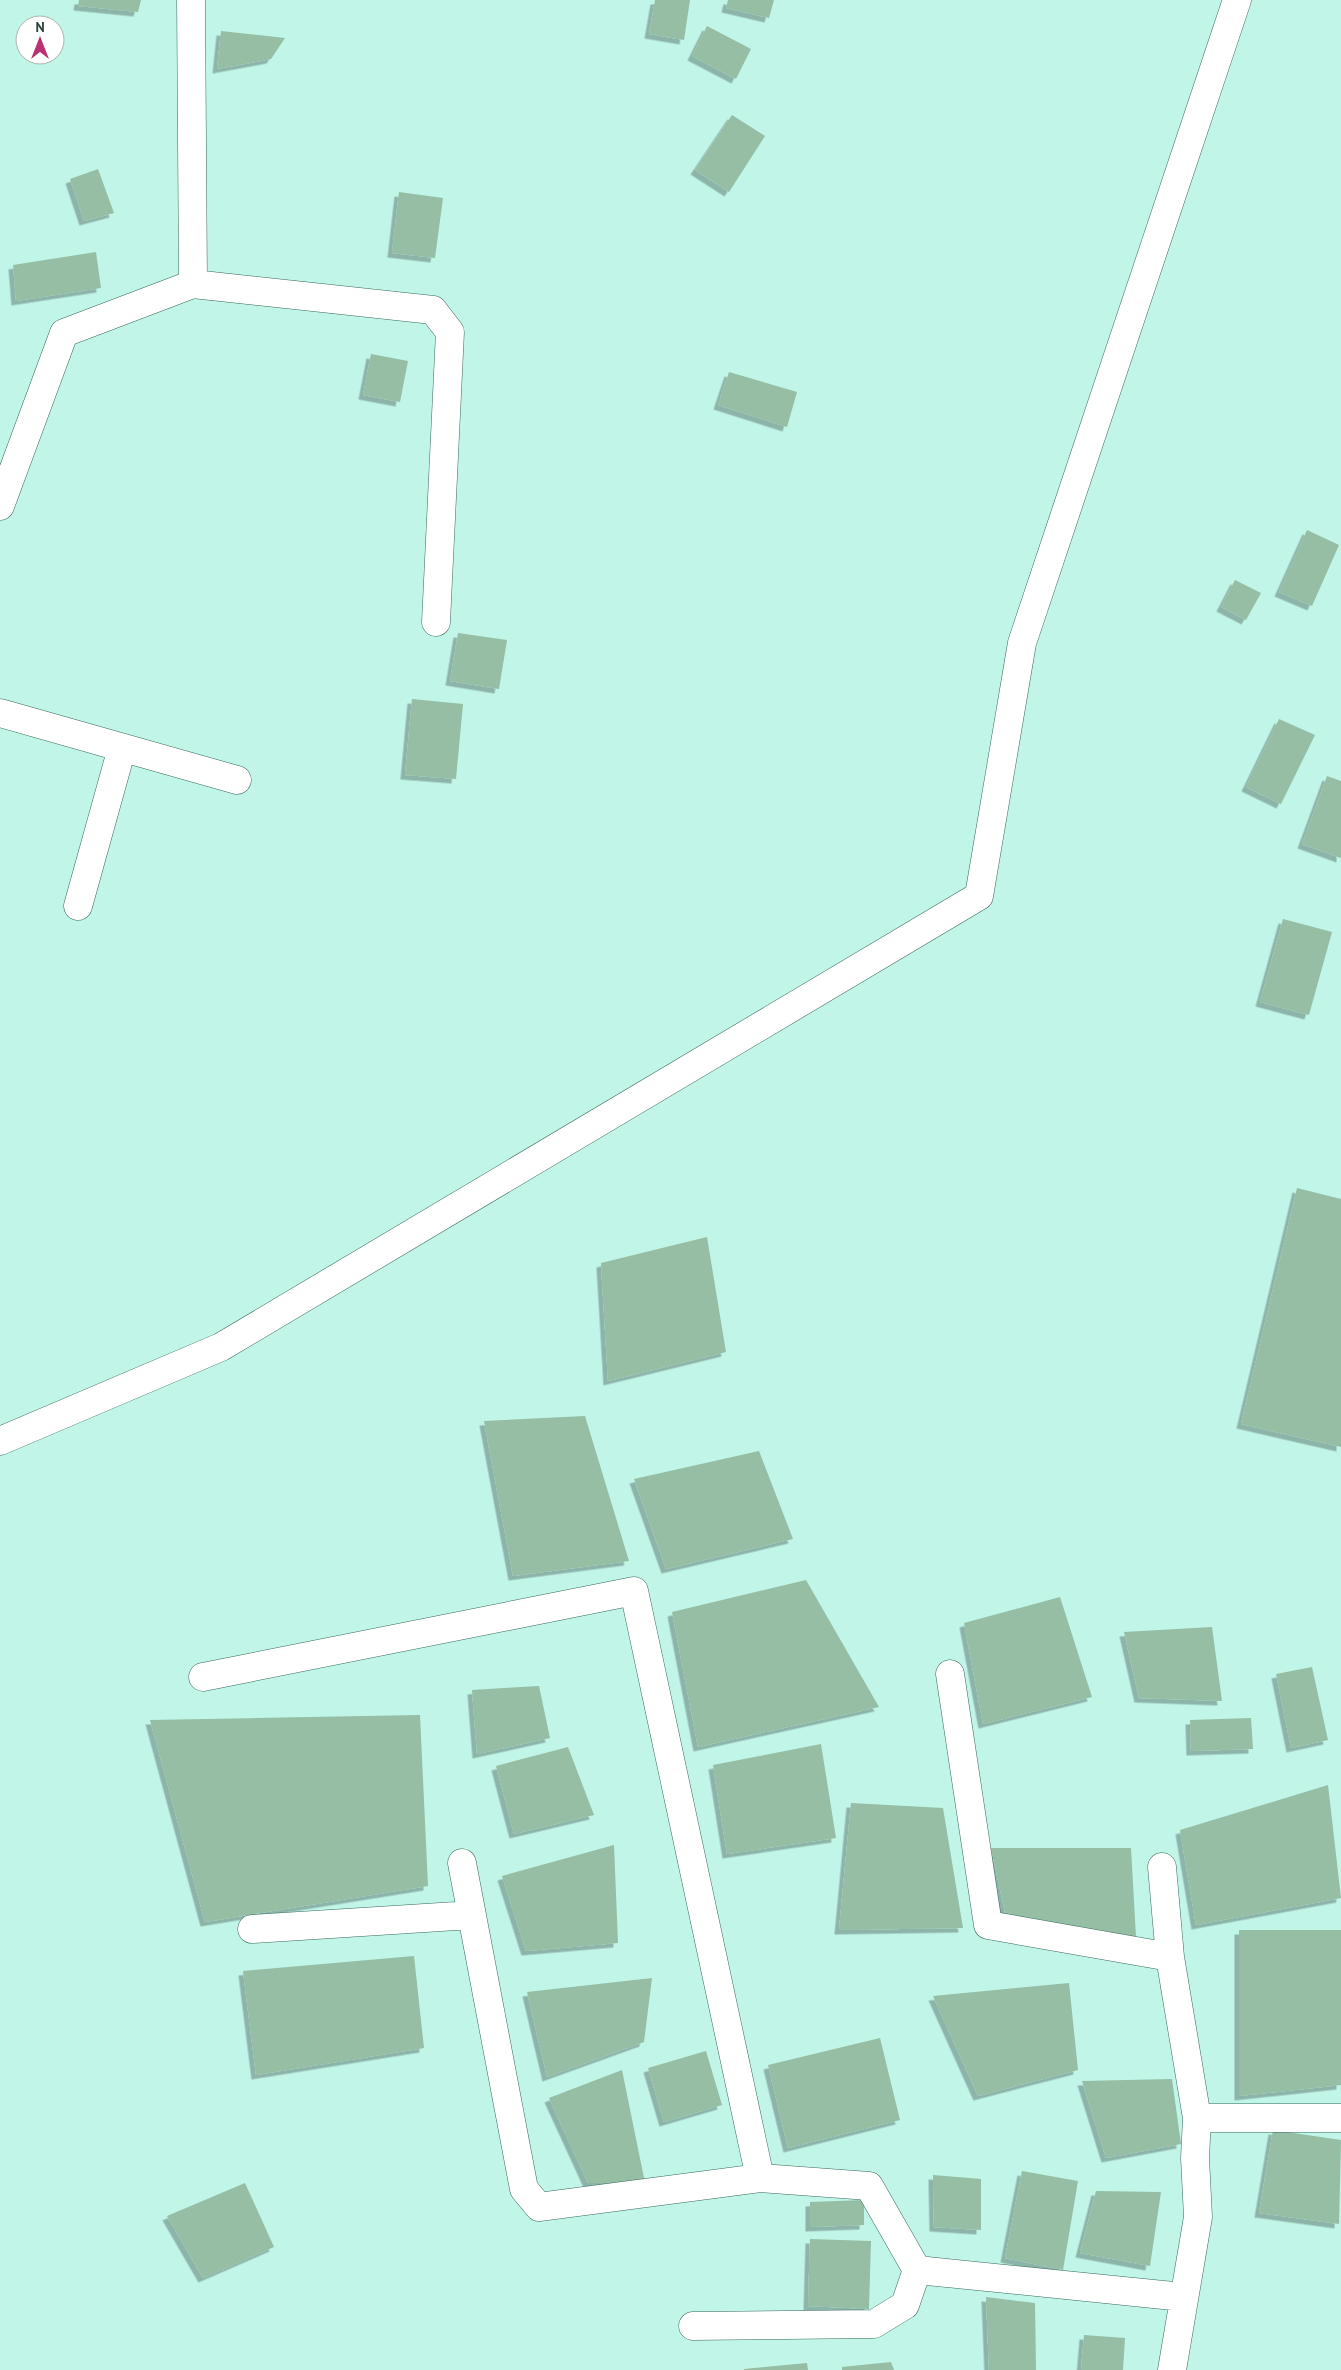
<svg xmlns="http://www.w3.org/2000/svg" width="1341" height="2370" viewBox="0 0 1341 2370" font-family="'PT Sans',sans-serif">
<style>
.building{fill:#95bea4;filter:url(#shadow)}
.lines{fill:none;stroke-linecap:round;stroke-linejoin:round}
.minor-casing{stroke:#38695d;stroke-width:29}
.minor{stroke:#fff;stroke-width:28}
</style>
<defs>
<filter id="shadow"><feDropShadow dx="-4.5" dy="4.5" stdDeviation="0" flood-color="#0004"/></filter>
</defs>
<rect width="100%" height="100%" fill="#c0f5e7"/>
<!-- building -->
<path class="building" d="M 79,0 L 141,0 L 138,12 L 78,6 Z
M 655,0 L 690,0 L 684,40 L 649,34 Z
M 728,0 L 774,0 L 769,18 L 726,8 Z
M 707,26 L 751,49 L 736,79 L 692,56 Z
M 221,31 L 285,38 L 271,59 L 217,69 Z
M 732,115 L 765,136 L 729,192 L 695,170 Z
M 98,169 L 114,213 L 84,221 L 70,179 Z
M 399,192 L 443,198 L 435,258 L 392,253 Z
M 96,252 L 101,288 L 16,301 L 13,265 Z
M 371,354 L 408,361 L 400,402 L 363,395 Z
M 729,372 L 797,392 L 787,427 L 718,405 Z
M 1307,530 L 1339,545 L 1312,606 L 1279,592 Z
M 1235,580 L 1261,593 L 1246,620 L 1221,607 Z
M 458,633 L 507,640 L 499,689 L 450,681 Z
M 412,699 L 463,704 L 456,779 L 405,775 Z
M 1279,719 L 1315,735 L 1281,804 L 1246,787 Z
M 1327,776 L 1341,781 L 1341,858 L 1302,844 Z
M 1283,919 L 1332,932 L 1309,1015 L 1260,1002 Z
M 1297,1188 L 1341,1199 L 1341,1447 L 1241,1424 Z
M 707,1237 L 726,1352 L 608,1381 L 601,1263 Z
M 585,1416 L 629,1561 L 513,1576 L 484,1421 Z
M 759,1451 L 793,1539 L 666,1569 L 634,1479 Z
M 806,1580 L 879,1707 L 698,1747 L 672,1612 Z
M 1060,1597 L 1092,1697 L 983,1724 L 964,1623 Z
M 1212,1627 L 1222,1701 L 1139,1698 L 1124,1632 Z
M 1312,1667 L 1328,1740 L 1291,1748 L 1276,1674 Z
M 539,1686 L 550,1738 L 477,1754 L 472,1690 Z
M 420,1715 L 428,1886 L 205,1922 L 150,1720 Z
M 1251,1718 L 1253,1749 L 1191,1751 L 1190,1720 Z
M 821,1744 L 836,1838 L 727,1854 L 713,1765 Z
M 568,1747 L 594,1815 L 514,1834 L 496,1766 Z
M 1328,1785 L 1341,1898 L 1196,1925 L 1180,1830 Z
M 851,1803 L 943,1808 L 963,1928 L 839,1930 Z
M 614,1845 L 618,1943 L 526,1951 L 502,1876 Z
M 991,1848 L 1131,1848 L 1136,1937 L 1060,1930 L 1005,1912 Z
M 1239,1930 L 1341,1930 L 1341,2085 L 1239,2096 Z
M 414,1956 L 424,2048 L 256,2075 L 243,1971 Z
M 652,1978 L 644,2042 L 547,2077 L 527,1992 Z
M 1069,1983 L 1078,2070 L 978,2096 L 933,1996 Z
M 880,2038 L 900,2120 L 788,2148 L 768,2065 Z
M 706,2051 L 722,2105 L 664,2122 L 648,2068 Z
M 622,2070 L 645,2183 L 588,2183 L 549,2098 Z
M 1172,2079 L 1181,2144 L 1106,2158 L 1082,2081 Z
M 1273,2130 L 1341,2140 L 1339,2224 L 1259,2213 Z
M 1022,2171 L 1078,2181 L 1063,2270 L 1005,2258 Z
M 933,2175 L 981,2179 L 981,2230 L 934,2227 Z
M 245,2183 L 274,2247 L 203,2278 L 167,2216 Z
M 1096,2191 L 1161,2192 L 1150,2266 L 1080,2253 Z
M 864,2200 L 864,2225 L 810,2227 L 810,2202 Z
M 810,2239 L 871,2241 L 869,2309 L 808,2306 Z
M 986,2297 L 1035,2303 L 1036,2370 L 989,2370 Z
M 1084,2335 L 1125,2338 L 1123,2370 L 1081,2370 Z
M 891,2362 L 894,2370 L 842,2370 L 842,2367 Z
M 807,2363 L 808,2370 L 744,2370 L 744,2369 Z"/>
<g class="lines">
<defs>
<path id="minor" d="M 193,284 L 433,310 L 450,332 L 436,622
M 0,506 L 64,333 L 193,284 L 191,0
M 0,713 L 237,780
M 78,906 L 122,748
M 0,1441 L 221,1347 L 979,896 L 1022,643 L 1237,0
M 950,1674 L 988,1925 L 1170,1957
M 203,1677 L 634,1591 L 760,2178
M 462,1863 L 524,2189 L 539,2207 L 760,2178 L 869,2186 L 917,2270 L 905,2305 L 874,2324 L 693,2326
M 1162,1867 L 1170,1957 L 1197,2118 L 1195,2158 L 1198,2217 L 1172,2370
M 252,1929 L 472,1915
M 1197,2118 L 1341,2118
M 917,2270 L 1183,2297"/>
</defs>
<!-- minor casing -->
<use href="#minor" class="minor-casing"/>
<!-- minor -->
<use href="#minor" class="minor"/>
</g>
<!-- north arrow -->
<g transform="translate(40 40)"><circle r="24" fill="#ffffff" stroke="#aab3b1"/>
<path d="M0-4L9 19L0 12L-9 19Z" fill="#b93271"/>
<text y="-8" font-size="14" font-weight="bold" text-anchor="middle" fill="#2b403b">N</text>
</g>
</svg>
